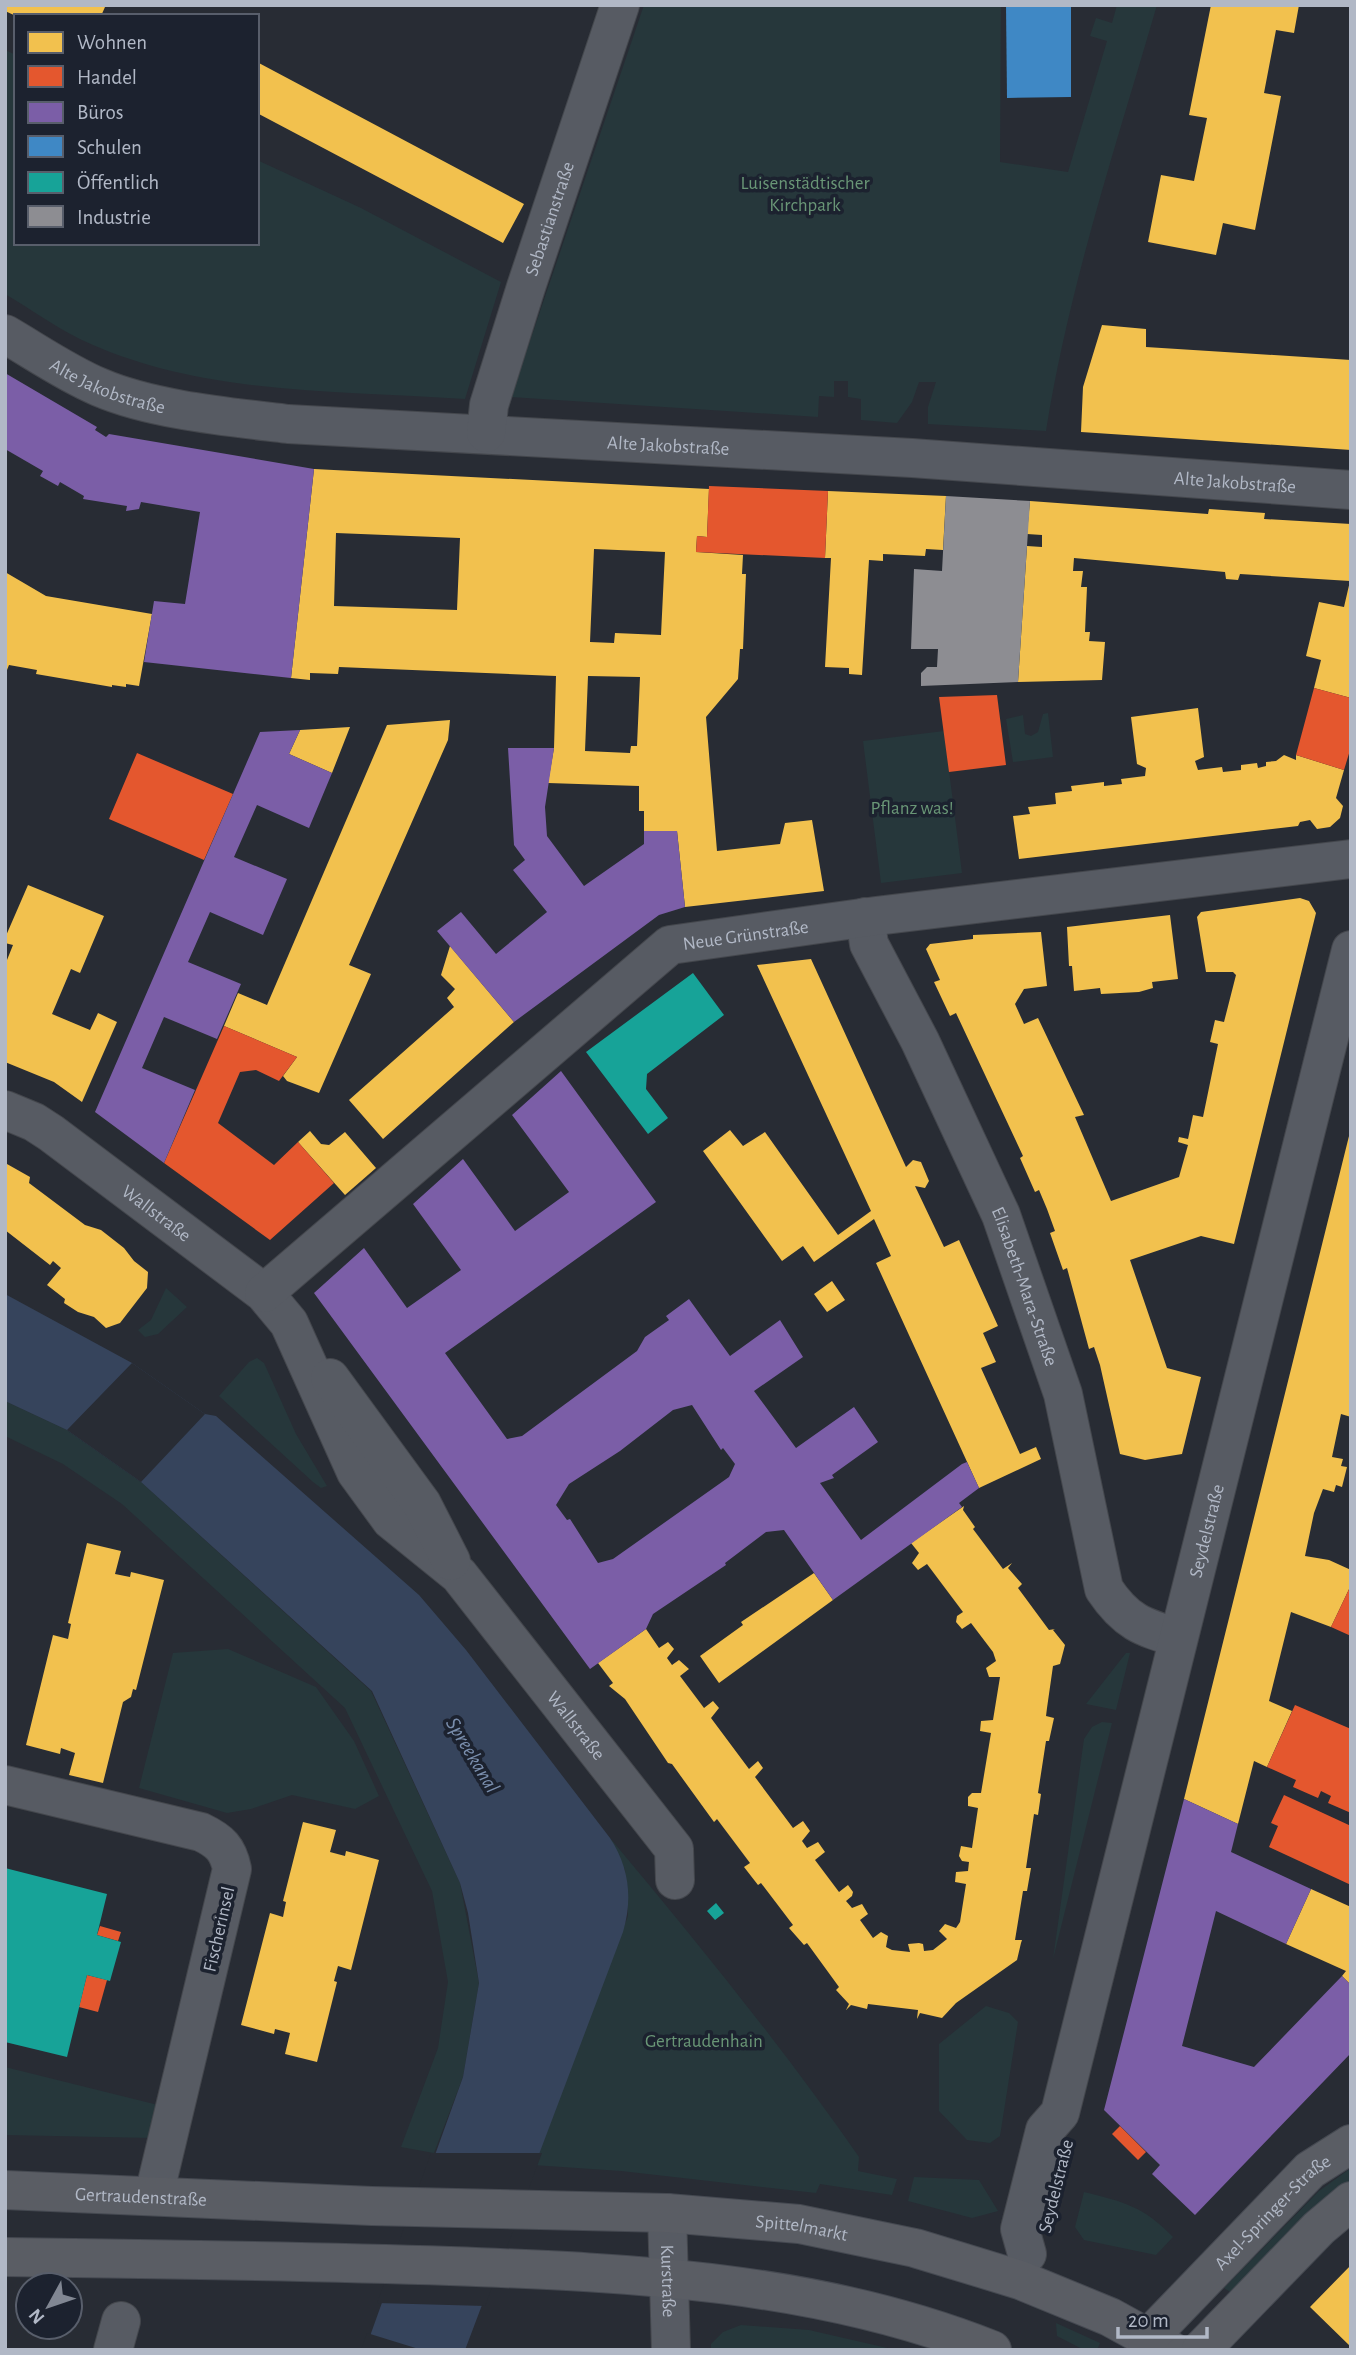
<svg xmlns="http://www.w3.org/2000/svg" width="1356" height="2355" viewBox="0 0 1356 2355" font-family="'Alegreya Sans',sans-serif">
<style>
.green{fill:#26373b}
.water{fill:#36445c}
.pier{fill:#282c34}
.homes{fill:#f2c14e;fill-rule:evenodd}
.shops{fill:#e4572e}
.offices{fill:#7b5ea7;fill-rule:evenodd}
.schools{fill:#3f88c5}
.public{fill:#17a398}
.industry{fill:#8d8d92}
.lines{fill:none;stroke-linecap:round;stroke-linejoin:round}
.minor-casing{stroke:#44474d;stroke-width:40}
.major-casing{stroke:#454951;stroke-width:40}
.minor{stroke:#575b63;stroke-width:38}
.major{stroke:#5a5d64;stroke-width:38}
.labels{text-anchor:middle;stroke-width:7;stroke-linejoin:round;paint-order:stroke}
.park-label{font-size:19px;fill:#699676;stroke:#1c222f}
.street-label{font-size:19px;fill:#b1b8c6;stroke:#1c222f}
.water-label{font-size:21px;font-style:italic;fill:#7a8ead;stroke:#1c222f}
</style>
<rect width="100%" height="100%" fill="#282c34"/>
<!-- green -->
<path class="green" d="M 644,5 L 1001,5 L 1000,162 L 1068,172 L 1107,41 L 1090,36 L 1096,18 L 1112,23 L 1117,5 L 1157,5 C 1116,146 1069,286 1046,431 L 928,424 L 928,407 L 936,382 L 919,382 L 912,402 L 897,423 L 861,420 L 861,399 L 848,397 L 848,381 L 834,381 L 834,397 L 819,396 L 818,417 L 511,397 Z
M 5,50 L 16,55 L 16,243 L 257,243 L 257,160 L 361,208 L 501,282 L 465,399 C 342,391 208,395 93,345 C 62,332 34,311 5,294 Z
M 1048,713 L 1053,757 L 1013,762 L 1006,719 L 1023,715 L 1025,734 L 1031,736 L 1038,732 L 1043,714 Z
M 944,731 L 962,873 L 881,883 L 863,741 Z
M 166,1288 L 187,1307 L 158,1334 L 145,1337 L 138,1330 L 151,1320 Z
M 257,1358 L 264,1363 L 296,1434 L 327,1486 L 321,1488 L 313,1482 L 219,1396 L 249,1362 Z
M 5,1401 L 67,1430 L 141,1482 L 371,1691 L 460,1883 L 479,1983 L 463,2077 L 434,2153 L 401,2147 L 438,2048 L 448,1982 L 432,1891 L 345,1708 L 122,1504 L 63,1464 L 5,1436 Z
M 228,1649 L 316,1687 L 354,1741 L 379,1796 L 355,1809 L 292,1795 L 251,1809 L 227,1813 L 139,1788 L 173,1653 Z
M 1126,1653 L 1130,1653 L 1116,1710 L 1086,1704 Z
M 1102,1722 L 1112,1723 L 1053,1959 L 1084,1739 L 1092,1727 Z
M 610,1838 C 696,1941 782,2046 859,2157 L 858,2171 L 897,2179 L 892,2195 L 820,2184 L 816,2193 L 621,2171 L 533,2165 L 628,1916 L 625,1870 Z
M 986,2006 L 1009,2013 L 1018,2022 L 1000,2136 L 990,2143 L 967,2140 L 939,2111 L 939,2044 Z
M 5,2067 L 162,2106 L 153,2138 L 5,2135 Z
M 1351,2168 L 1351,2182 L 1235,2295 L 1224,2288 L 1319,2191 Z
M 914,2177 L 979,2180 L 998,2211 L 972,2218 L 908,2201 Z
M 1084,2192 C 1124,2202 1143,2206 1173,2237 L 1156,2255 L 1084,2240 L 1075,2227 Z
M 1056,2323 L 1100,2343 L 1097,2350 L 1084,2350 L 1057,2336 Z
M 741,2325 L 809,2330 L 896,2350 L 711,2350 L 711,2344 L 723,2332 Z"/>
<!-- water -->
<path class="water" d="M 5,1294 L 132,1363 L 205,1414 L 216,1416 L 419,1595 L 466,1650 L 610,1838 C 629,1867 633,1898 623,1932 L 465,2350 L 365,2350 L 463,2077 L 479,1983 L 468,1913 L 460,1883 L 372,1691 L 141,1482 L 67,1430 L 5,1401 Z"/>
<!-- pier -->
<path class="pier" d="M 132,1363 L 205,1414 L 141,1482 L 67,1430 Z
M 431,2153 L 542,2153 L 485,2306 L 377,2303 Z
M 367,2333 L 422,2350 L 361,2350 Z"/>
<!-- homes -->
<path class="homes" d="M 5,5 L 102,5 L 105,7 L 101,16 L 16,16 L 5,11 Z
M 1211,5 L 1299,5 L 1294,33 L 1276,30 L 1264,93 L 1281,96 L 1255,230 L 1223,223 L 1216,255 L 1148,242 L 1161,175 L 1194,181 L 1207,118 L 1189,115 Z
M 257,62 L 524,204 L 503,243 L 257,113 Z
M 1102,325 L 1146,329 L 1146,347 L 1351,360 L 1351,450 L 1081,432 L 1083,387 Z
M 314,469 L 709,489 L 707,537 L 697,536 L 696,552 L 743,555 L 742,574 L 746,574 L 743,649 L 740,649 L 738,679 L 706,717 L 717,851 L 780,844 L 785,823 L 812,820 L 824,891 L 685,907 L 677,831 L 644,831 L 644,811 L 639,811 L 639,786 L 548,783 L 554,748 L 556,676 L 339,667 L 338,674 L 310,673 L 310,680 L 291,678 ZM 336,533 L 460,538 L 457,610 L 334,606 ZM 594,549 L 665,552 L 661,635 L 615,633 L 614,643 L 590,642 ZM 588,676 L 640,677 L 637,746 L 631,746 L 630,753 L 585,751 Z
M 828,491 L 946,496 L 943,550 L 926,549 L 925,556 L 883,554 L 883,561 L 869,560 L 862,675 L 849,674 L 849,668 L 825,667 L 831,558 L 825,558 Z
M 1030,501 L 1208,514 L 1209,509 L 1265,513 L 1264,519 L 1351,524 L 1351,698 L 1314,688 L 1321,660 L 1306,656 L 1319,602 L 1344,607 L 1350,581 L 1240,574 L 1238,580 L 1226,579 L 1225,572 L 1074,558 L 1073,571 L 1083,571 L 1081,587 L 1087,587 L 1085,632 L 1090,632 L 1089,641 L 1105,642 L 1102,680 L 1018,682 L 1027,546 L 1042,547 L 1042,535 L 1027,534 Z
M 5,572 L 46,596 L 152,614 L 139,686 L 126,684 L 126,687 L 112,685 L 112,687 L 36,674 L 37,670 L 9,665 L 5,675 Z
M 1198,708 L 1204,757 L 1195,761 L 1198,770 L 1222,767 L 1223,772 L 1241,770 L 1241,765 L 1257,763 L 1258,768 L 1266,766 L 1266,762 L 1276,761 L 1284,755 L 1296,760 L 1296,755 L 1344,770 L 1336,798 L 1343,806 L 1340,818 L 1330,827 L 1317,829 L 1310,820 L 1300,822 L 1298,826 L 1019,859 L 1013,816 L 1030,814 L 1028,807 L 1056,804 L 1055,793 L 1072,791 L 1071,786 L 1104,782 L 1104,786 L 1122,784 L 1121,779 L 1145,776 L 1146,768 L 1137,764 L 1131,717 Z
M 450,720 L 448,740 L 349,965 L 371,974 L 319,1093 L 287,1081 L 283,1076 L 297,1057 L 224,1026 L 238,993 L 267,1005 L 387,725 Z
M 350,727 L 332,773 L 289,754 L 300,730 Z
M 28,885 L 104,916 L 80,973 L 71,969 L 52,1014 L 90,1030 L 98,1013 L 117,1022 L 82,1102 L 54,1082 L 5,1062 L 5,965 L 13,945 L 5,943 L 5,938 Z
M 1300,898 L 1309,901 L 1316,913 L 1234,1244 L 1201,1236 L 1130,1260 L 1167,1368 L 1201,1377 L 1182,1454 L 1145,1460 L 1120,1454 L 1100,1365 L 1094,1347 L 1089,1349 L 1067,1268 L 1063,1270 L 1050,1233 L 1055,1231 L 1047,1209 L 1039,1190 L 1035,1192 L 1020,1158 L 1023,1156 L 956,1013 L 950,1016 L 934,982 L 940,980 L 926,949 L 930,944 L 973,939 L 973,935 L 1041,932 L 1047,986 L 1024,989 L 1015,1004 L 1024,1024 L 1038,1018 L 1084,1115 L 1075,1117 L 1111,1201 L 1179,1177 L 1188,1145 L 1178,1142 L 1179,1137 L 1188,1139 L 1193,1115 L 1203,1117 L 1218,1044 L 1210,1042 L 1215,1020 L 1224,1022 L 1236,975 L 1233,972 L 1206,972 L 1197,917 L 1201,912 Z
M 1170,915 L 1178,979 L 1152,982 L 1153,988 L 1139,992 L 1101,994 L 1100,988 L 1074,991 L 1072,966 L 1069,966 L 1067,927 Z
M 450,946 L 514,1022 L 383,1139 L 349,1100 L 454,1007 L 447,998 L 455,989 L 441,975 Z
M 811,959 L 906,1167 L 913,1160 L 921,1162 L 929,1181 L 925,1188 L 915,1186 L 944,1247 L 959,1240 L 998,1326 L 983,1333 L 996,1362 L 981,1368 L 1020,1454 L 1036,1447 L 1041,1459 L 979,1488 L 876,1263 L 891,1256 L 874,1219 L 814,1262 L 803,1246 L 782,1261 L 703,1151 L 730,1130 L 743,1146 L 765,1132 L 838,1235 L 871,1211 L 757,965 Z
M 1351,1128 L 1351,1417 L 1341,1414 L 1332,1457 L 1343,1459 L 1341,1466 L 1347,1467 L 1342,1487 L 1336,1485 L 1334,1492 L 1323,1489 L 1314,1513 L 1305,1556 L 1329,1560 L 1351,1570 L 1351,1585 L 1331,1627 L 1291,1612 L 1269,1701 L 1292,1711 L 1267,1767 L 1254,1761 L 1238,1824 L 1184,1799 Z
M 310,1131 L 321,1144 L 329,1145 L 345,1132 L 376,1168 L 345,1195 L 298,1142 Z
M 7,1164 L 30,1177 L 29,1183 L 85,1225 L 101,1230 L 124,1248 L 134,1261 L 148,1272 L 147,1288 L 120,1323 L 106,1328 L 94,1317 L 78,1312 L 64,1303 L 65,1299 L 47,1285 L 61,1268 L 53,1261 L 50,1265 L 5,1230 Z
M 832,1281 L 845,1300 L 827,1312 L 814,1294 Z
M 964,1506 L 963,1510 L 975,1527 L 973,1529 L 1003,1569 L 1012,1563 L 1008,1568 L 1022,1584 L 1018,1588 L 1049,1630 L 1055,1629 L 1053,1630 L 1065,1645 L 1060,1664 L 1053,1666 L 1047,1708 L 1046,1716 L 1054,1718 L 1049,1741 L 1046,1741 L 1038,1793 L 1041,1794 L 1038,1815 L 1034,1814 L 1026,1868 L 1031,1868 L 1027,1891 L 1023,1891 L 1015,1940 L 1022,1940 L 1021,1943 L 1017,1960 L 956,2003 L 942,2018 L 920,2013 L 917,2019 L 918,2010 L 868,2004 L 867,2009 L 851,2005 L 846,2010 L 849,2004 L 836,1990 L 839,1987 L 807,1943 L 804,1945 L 789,1928 L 793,1925 L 761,1883 L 758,1885 L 744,1867 L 750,1863 L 717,1819 L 714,1822 L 672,1764 L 668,1763 L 625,1699 L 609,1686 L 613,1683 L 598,1663 L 646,1629 L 659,1648 L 668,1642 L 674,1649 L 667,1658 L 672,1665 L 679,1660 L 689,1669 L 680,1676 L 704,1708 L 713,1701 L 719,1708 L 711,1718 L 749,1769 L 758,1761 L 763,1768 L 755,1777 L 793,1828 L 803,1821 L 810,1831 L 802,1841 L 807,1848 L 818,1842 L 825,1852 L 815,1860 L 839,1892 L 848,1885 L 853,1892 L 852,1896 L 846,1901 L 852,1908 L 862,1904 L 868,1914 L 860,1920 L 873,1938 L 881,1932 L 888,1936 L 886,1947 L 892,1950 L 910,1952 L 908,1944 L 919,1943 L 923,1944 L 924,1951 L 933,1950 L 947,1939 L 939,1931 L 945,1924 L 956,1928 L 960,1922 L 966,1884 L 955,1882 L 956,1872 L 968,1871 L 969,1862 L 962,1861 L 959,1856 L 961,1846 L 972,1848 L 978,1808 L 968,1806 L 968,1797 L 972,1793 L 981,1793 L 991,1733 L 980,1731 L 981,1721 L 993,1720 L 1000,1677 L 989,1677 L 986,1668 L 996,1661 L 993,1652 L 971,1623 L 962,1629 L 956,1622 L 957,1616 L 963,1612 L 927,1564 L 918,1570 L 912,1563 L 919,1553 L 911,1543 Z
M 87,1543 L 121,1551 L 115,1574 L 130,1577 L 131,1572 L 164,1580 L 136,1690 L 133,1689 L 131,1697 L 123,1702 L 103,1783 L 69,1775 L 75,1753 L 61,1748 L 60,1754 L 26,1745 L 53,1635 L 68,1639 L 71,1624 L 68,1623 Z
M 814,1573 L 833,1600 L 719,1683 L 700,1656 L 743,1625 L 741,1622 Z
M 303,1822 L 336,1830 L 330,1852 L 345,1856 L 346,1851 L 379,1860 L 351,1970 L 338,1966 L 334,1981 L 337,1982 L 317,2062 L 285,2054 L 290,2033 L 275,2029 L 274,2034 L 241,2025 L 270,1913 L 283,1917 L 286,1902 L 283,1901 Z
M 1311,1889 L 1351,1907 L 1351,1985 L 1342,1976 L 1346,1971 L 1286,1944 Z
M 1351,2265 L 1351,2347 L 1310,2307 Z"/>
<!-- shops -->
<path class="shops" d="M 709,486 L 828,491 L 825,558 L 696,552 L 697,536 L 707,537 Z
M 1314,688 L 1351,698 L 1351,747 L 1344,770 L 1296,755 Z
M 997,695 L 1006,765 L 949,772 L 939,697 Z
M 137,753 L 233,794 L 204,860 L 109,819 Z
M 224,1026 L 297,1057 L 279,1081 L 256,1070 L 240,1072 L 218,1123 L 274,1165 L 298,1142 L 334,1183 L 270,1240 L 164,1163 Z
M 1351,1585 L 1351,1636 L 1331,1627 Z
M 1295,1705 L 1351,1729 L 1351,1813 L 1328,1803 L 1331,1796 L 1321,1791 L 1318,1798 L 1293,1787 L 1296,1780 L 1267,1767 Z
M 1284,1795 L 1351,1826 L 1351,1885 L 1269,1847 L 1278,1826 L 1271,1823 Z
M 100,1926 L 121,1932 L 118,1941 L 97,1935 Z
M 87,1975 L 107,1980 L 98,2012 L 79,2007 Z
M 1120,2126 L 1146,2152 L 1138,2160 L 1112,2134 Z"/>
<!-- offices -->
<path class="offices" d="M 5,373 L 97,427 L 95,430 L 106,437 L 109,434 L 314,469 L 291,678 L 144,662 L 154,601 L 185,604 L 200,512 L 141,502 L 139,509 L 126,511 L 127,506 L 83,499 L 84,496 L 60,482 L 58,486 L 40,476 L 43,471 L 5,449 Z
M 300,730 L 289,754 L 332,773 L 309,828 L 257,805 L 234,857 L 287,879 L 263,935 L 210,912 L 188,962 L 241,984 L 217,1039 L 164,1017 L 142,1068 L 195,1090 L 164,1163 L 95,1112 L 260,732 Z
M 508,748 L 554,748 L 545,807 L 547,836 L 584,886 L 644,844 L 644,831 L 677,831 L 685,907 L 659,915 L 514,1022 L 437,931 L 461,912 L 496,954 L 547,912 L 513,870 L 525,860 L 514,845 Z
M 561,1071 L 656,1202 L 445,1353 L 507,1439 L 522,1436 L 637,1351 L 645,1337 L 669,1320 L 666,1316 L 689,1299 L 730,1356 L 780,1320 L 803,1357 L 754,1391 L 796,1448 L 854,1407 L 878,1442 L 832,1475 L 834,1478 L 820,1483 L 861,1540 L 962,1464 L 967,1462 L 979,1488 L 959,1503 L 962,1507 L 833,1600 L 784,1530 L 766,1532 L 725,1563 L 726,1565 L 653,1614 L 646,1629 L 590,1669 L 314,1293 L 364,1248 L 407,1308 L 461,1270 L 413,1204 L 463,1159 L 515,1231 L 569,1192 L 512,1115 ZM 692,1405 L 721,1450 L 723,1448 L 735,1464 L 729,1477 L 613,1559 L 598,1563 L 570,1519 L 567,1520 L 556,1505 L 569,1484 L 620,1451 L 673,1410 Z
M 1184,1799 L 1238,1824 L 1231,1852 L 1311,1889 L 1286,1944 L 1216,1911 L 1182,2046 L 1254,2067 L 1342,1976 L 1351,1985 L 1351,2053 L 1195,2215 L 1152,2174 L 1160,2165 L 1104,2110 Z"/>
<!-- schools -->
<path class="schools" d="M 1006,5 L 1071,5 L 1071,97 L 1007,98 Z"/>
<!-- public -->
<path class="public" d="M 693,973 L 724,1015 L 647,1074 L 646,1089 L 668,1118 L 648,1134 L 586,1052 Z
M 5,1868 L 107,1894 L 97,1935 L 121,1942 L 110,1981 L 87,1975 L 67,2057 L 5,2042 Z
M 716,1903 L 724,1913 L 715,1920 L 707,1911 Z"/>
<!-- industry -->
<path class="industry" d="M 946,496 L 1030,501 L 1018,682 L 921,686 L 921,673 L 927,667 L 937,667 L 938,649 L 911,649 L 914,569 L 942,571 Z"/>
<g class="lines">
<defs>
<g id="minor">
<path id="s1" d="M 5,334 C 36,352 66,373 99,387 C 152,410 230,417 288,424 L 912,458 L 1351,490"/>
<path id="s2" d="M 486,433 L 489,405 L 526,287 L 620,5"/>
<path id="s3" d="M 865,917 L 869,944 L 920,1041 L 1001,1215 L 1063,1394 L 1104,1589 C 1126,1622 1142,1627 1178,1638"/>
<path id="s4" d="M 5,1110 L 34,1122 L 51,1133 L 264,1293 L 289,1323 L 356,1472 L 391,1520 L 459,1575 L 674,1849 L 675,1880"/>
<path id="s5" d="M 264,1293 L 670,945 L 876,916 L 1351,859"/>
<path d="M 330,1378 L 422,1504 L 451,1561"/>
<path d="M 5,1785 L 201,1832 C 220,1841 228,1849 232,1869 L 154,2195"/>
<path id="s6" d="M 667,2213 L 671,2350"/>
<path id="s7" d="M 1027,2254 L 1020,2229 L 1045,2130 L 1060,2113 L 1351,950"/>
<path d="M 113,2350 L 121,2321"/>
</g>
<g id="major">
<path id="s8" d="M 5,2190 L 372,2206 L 667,2213 L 799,2224 L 915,2248 L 1020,2280 L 1110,2317 L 1170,2350"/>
<path d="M 5,2257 C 154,2259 302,2261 450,2266 C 635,2273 819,2281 992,2350"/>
<path id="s9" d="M 1147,2350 L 1149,2337 L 1310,2170 L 1351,2144"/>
<path d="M 1201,2350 L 1319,2228 L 1351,2201"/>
</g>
</defs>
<!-- minor casing -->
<use href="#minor" class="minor-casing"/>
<!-- major casing -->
<use href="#major" class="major-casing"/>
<!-- minor -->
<use href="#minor" class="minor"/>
<!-- major -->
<use href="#major" class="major"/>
</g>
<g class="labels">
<!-- park labels -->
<g class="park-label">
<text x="805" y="189">Luisenstädtischer<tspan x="805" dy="22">Kirchpark</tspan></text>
<text x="912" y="814">Pflanz was!</text>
<text x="704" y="2047">Gertraudenhain</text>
</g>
<!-- street labels -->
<g class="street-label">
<text dy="7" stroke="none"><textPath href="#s2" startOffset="224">Sebastianstraße</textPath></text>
<text dy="7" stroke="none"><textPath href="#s1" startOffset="116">Alte Jakobstraße</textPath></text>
<text dy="7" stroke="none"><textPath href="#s1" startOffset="682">Alte Jakobstraße</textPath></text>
<text dy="7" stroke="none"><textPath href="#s1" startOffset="1250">Alte Jakobstraße</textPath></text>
<text dy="7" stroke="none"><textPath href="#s5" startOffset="611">Neue Grünstraße</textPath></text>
<text dy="7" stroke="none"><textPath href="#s4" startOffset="184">Wallstraße</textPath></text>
<text dy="7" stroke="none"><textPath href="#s3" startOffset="404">Elisabeth-Mara-Straße</textPath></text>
<text dy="7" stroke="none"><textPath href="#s7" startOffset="751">Seydelstraße</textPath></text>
<text dy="7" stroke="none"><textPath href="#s4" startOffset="858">Wallstraße</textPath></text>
<text transform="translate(218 1929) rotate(-77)" y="7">Fischerinsel</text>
<text transform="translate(1055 2186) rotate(-76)" y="7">Seydelstraße</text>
<text dy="7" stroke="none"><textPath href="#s8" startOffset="136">Gertraudenstraße</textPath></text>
<text dy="7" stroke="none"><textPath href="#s9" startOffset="189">Axel-Springer-Straße</textPath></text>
<text dy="7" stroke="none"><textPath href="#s8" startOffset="798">Spittelmarkt</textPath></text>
<text dy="7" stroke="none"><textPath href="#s6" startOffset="68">Kurstraße</textPath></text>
</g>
<!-- water labels -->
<g class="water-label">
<text transform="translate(473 1755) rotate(59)" y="7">Spreekanal</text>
</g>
</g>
<!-- border -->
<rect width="1356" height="2355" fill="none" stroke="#b1b8c6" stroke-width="14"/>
<!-- legend -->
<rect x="14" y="14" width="245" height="231" fill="#1c222f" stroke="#585e6b" stroke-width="2"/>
<rect x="28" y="32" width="35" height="21" fill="#f2c14e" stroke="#585e6b" stroke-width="2"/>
<text x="77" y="49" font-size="21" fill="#b1b8c6">Wohnen</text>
<rect x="28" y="66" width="35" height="21" fill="#e4572e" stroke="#585e6b" stroke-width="2"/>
<text x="77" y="84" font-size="21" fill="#b1b8c6">Handel</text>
<rect x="28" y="102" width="35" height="21" fill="#7b5ea7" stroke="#585e6b" stroke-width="2"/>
<text x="77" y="119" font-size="21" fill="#b1b8c6">Büros</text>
<rect x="28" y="136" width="35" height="21" fill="#3f88c5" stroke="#585e6b" stroke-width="2"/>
<text x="77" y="154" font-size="21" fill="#b1b8c6">Schulen</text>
<rect x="28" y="172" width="35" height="21" fill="#17a398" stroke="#585e6b" stroke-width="2"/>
<text x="77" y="189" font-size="21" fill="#b1b8c6">Öffentlich</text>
<rect x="28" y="206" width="35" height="21" fill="#8d8d92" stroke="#585e6b" stroke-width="2"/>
<text x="77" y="224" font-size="21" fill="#b1b8c6">Industrie</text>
<!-- north arrow -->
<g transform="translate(49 2306) rotate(230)"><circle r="33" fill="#1c222f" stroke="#585e6b" stroke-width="2"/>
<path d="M0-5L12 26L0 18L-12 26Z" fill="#818793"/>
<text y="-10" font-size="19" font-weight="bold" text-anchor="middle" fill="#b1b8c6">N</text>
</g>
<!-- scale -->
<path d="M1118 2327v10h89v-10" fill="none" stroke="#b1b8c6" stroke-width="3.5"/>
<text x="1128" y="2327" font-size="21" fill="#b1b8c6" stroke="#1c222f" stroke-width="5" paint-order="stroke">20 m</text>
</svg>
